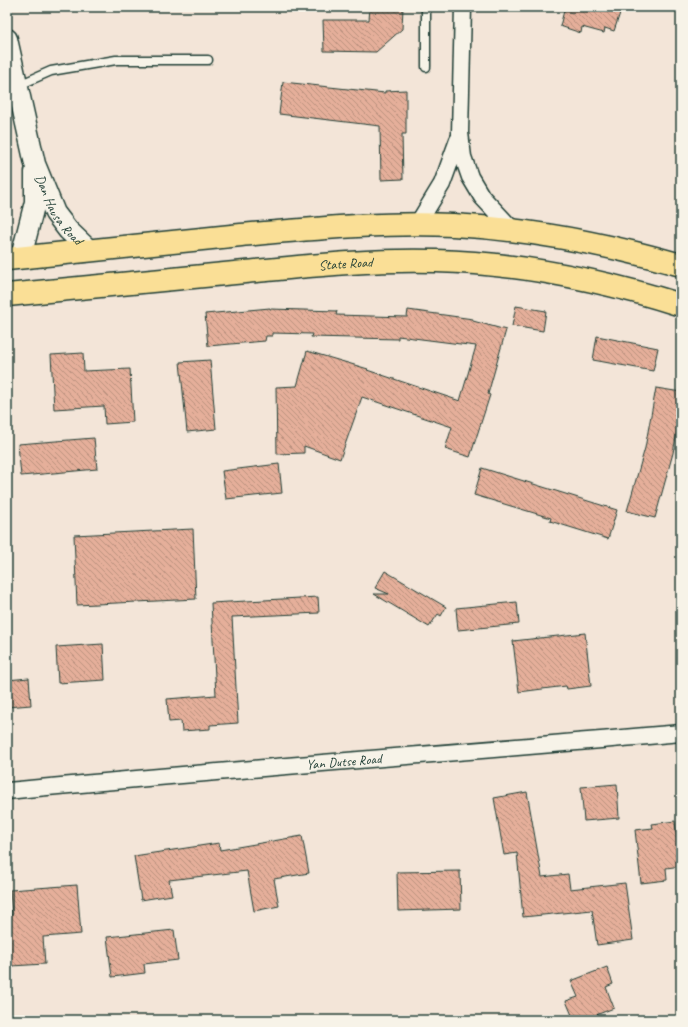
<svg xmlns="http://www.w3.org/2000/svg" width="688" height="1027" viewBox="0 0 688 1027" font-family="Caveat,sans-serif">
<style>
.building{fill:url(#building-back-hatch);stroke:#1f3d34}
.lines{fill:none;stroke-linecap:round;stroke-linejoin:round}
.service-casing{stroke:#1f3d34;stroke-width:11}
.minor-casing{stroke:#1f3d34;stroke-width:19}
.tertiary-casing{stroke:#1f3d34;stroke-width:23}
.primary-casing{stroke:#1f3d34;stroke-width:25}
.service{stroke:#f7f3e8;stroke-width:8}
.minor{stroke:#f7f3e8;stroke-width:16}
.tertiary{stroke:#f7f3e8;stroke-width:20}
.primary{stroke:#fadf96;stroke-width:22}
.labels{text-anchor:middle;stroke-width:3.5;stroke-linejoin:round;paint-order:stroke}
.street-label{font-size:14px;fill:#1f3d34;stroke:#f7f3e8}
</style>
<defs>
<pattern id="building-back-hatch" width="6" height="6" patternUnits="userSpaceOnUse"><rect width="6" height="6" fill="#e5af9a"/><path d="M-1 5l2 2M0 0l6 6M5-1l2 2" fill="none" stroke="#b9907e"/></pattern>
</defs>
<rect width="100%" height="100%" fill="#f3e5d8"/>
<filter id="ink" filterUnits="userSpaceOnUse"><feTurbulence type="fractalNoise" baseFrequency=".025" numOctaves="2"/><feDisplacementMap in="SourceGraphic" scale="8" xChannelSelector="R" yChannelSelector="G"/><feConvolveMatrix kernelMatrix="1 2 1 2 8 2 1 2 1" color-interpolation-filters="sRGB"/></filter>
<g filter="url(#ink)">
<!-- building -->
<path class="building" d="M 370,7 L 403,7 L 402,29 L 376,52 L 324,51 L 323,20 L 369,20 Z
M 565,7 L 622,7 L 614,31 L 605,28 L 604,33 L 582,27 L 581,33 L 560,26 Z
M 283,82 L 385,93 L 385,91 L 406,90 L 406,134 L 402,134 L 403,179 L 381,180 L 380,126 L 279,114 Z
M 516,306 L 546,311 L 543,331 L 512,326 Z
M 270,308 L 270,309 L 337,311 L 336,315 L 407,317 L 408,310 L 473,319 L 473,321 L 506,330 L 488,394 L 490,395 L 470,457 L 445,449 L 452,427 L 362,397 L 340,459 L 304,446 L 304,453 L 277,454 L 276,387 L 297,386 L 307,351 L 368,369 L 367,370 L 460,401 L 476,346 L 398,336 L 398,339 L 311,337 L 312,334 L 272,333 L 272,336 L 266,336 L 265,341 L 208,346 L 205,314 Z
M 597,336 L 658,348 L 653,371 L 593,360 Z
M 83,353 L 84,371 L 130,369 L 133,422 L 105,424 L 104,406 L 54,409 L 51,355 Z
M 210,360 L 216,429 L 187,432 L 180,362 Z
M 656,388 L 681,392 L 681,410 L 673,453 L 655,518 L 627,511 L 645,448 Z
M 94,438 L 97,469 L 21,476 L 18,444 Z
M 279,464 L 282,493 L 226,499 L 222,471 Z
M 482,468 L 617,510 L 608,539 L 550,521 L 551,518 L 474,495 Z
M 193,529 L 196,599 L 77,605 L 74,535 Z
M 385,571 L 446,607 L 441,616 L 438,614 L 429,627 L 374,594 L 389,594 L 375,588 Z
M 318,597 L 319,613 L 232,617 L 238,723 L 210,725 L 210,729 L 182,731 L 181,721 L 169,722 L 167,699 L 216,695 L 211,603 Z
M 517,602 L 519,624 L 458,630 L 456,608 Z
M 585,633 L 591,686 L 567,689 L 566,686 L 519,692 L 513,641 Z
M 103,644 L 105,680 L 58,683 L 56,647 Z
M 29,678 L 31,705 L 7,707 L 7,680 Z
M 617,784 L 619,818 L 584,821 L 581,787 Z
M 527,792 L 542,877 L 568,874 L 570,889 L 625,883 L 633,940 L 597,945 L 592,910 L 523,917 L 517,853 L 504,855 L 494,798 Z
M 675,821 L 678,849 L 681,849 L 681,866 L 666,868 L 667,880 L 641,883 L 635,830 L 653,828 L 652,824 Z
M 302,836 L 309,873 L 274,879 L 279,906 L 254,911 L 247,871 L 169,880 L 172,895 L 141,900 L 134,856 L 219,843 L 220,850 Z
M 460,871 L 461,909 L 398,911 L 397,872 Z
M 77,885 L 81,934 L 43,937 L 45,964 L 11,966 L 7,953 L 7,915 L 12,915 L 10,890 Z
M 174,930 L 178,960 L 144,964 L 145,973 L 112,977 L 107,937 Z
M 607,967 L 613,984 L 606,987 L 614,1008 L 583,1020 L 574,1020 L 566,1001 L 578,997 L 571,981 Z"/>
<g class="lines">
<defs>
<path id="service" d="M 426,7 L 426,67
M 19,85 L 51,71 L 116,60 L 208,60"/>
<g id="minor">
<path d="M 463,7 L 460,133 L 463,157 L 470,177 L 482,197 L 513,230"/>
<path d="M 417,225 L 442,184 L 458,140"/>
<path id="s1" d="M 7,791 C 231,769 456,753 681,733"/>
</g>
<g id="tertiary">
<path id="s2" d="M 7,39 L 35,164 L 55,213 L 68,230 L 89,250"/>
<path d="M 21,257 L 35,202 L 35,172"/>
</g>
<g id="primary">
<path d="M 7,259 C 85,251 163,243 241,235 C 312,229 382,222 453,225 C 530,229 606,244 681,265"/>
<path id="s3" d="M 7,295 C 86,287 166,280 245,272 C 308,266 373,259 436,261 C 519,263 602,280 681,305"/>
</g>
</defs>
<!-- service casing -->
<use href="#service" class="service-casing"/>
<!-- minor casing -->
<use href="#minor" class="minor-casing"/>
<!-- tertiary casing -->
<use href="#tertiary" class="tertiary-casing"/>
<!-- primary casing -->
<use href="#primary" class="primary-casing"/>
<!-- service -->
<use href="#service" class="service"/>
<!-- minor -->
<use href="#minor" class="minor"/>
<!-- tertiary -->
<use href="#tertiary" class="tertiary"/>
<!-- primary -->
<use href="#primary" class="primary"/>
</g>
</g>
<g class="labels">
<!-- street labels -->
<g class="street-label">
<text dy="5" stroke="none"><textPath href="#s2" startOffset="180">Dan Hausa Road</textPath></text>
<text dy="5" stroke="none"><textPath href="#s3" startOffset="340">State Road</textPath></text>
<text dy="5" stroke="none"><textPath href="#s1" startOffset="338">Yan Dutse Road</textPath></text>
</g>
</g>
<!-- margin -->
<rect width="688" height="1027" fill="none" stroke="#f7f3e8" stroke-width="24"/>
<rect x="12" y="12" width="664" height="1003" fill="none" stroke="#1f3d34" stroke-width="1.5" filter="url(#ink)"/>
</svg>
